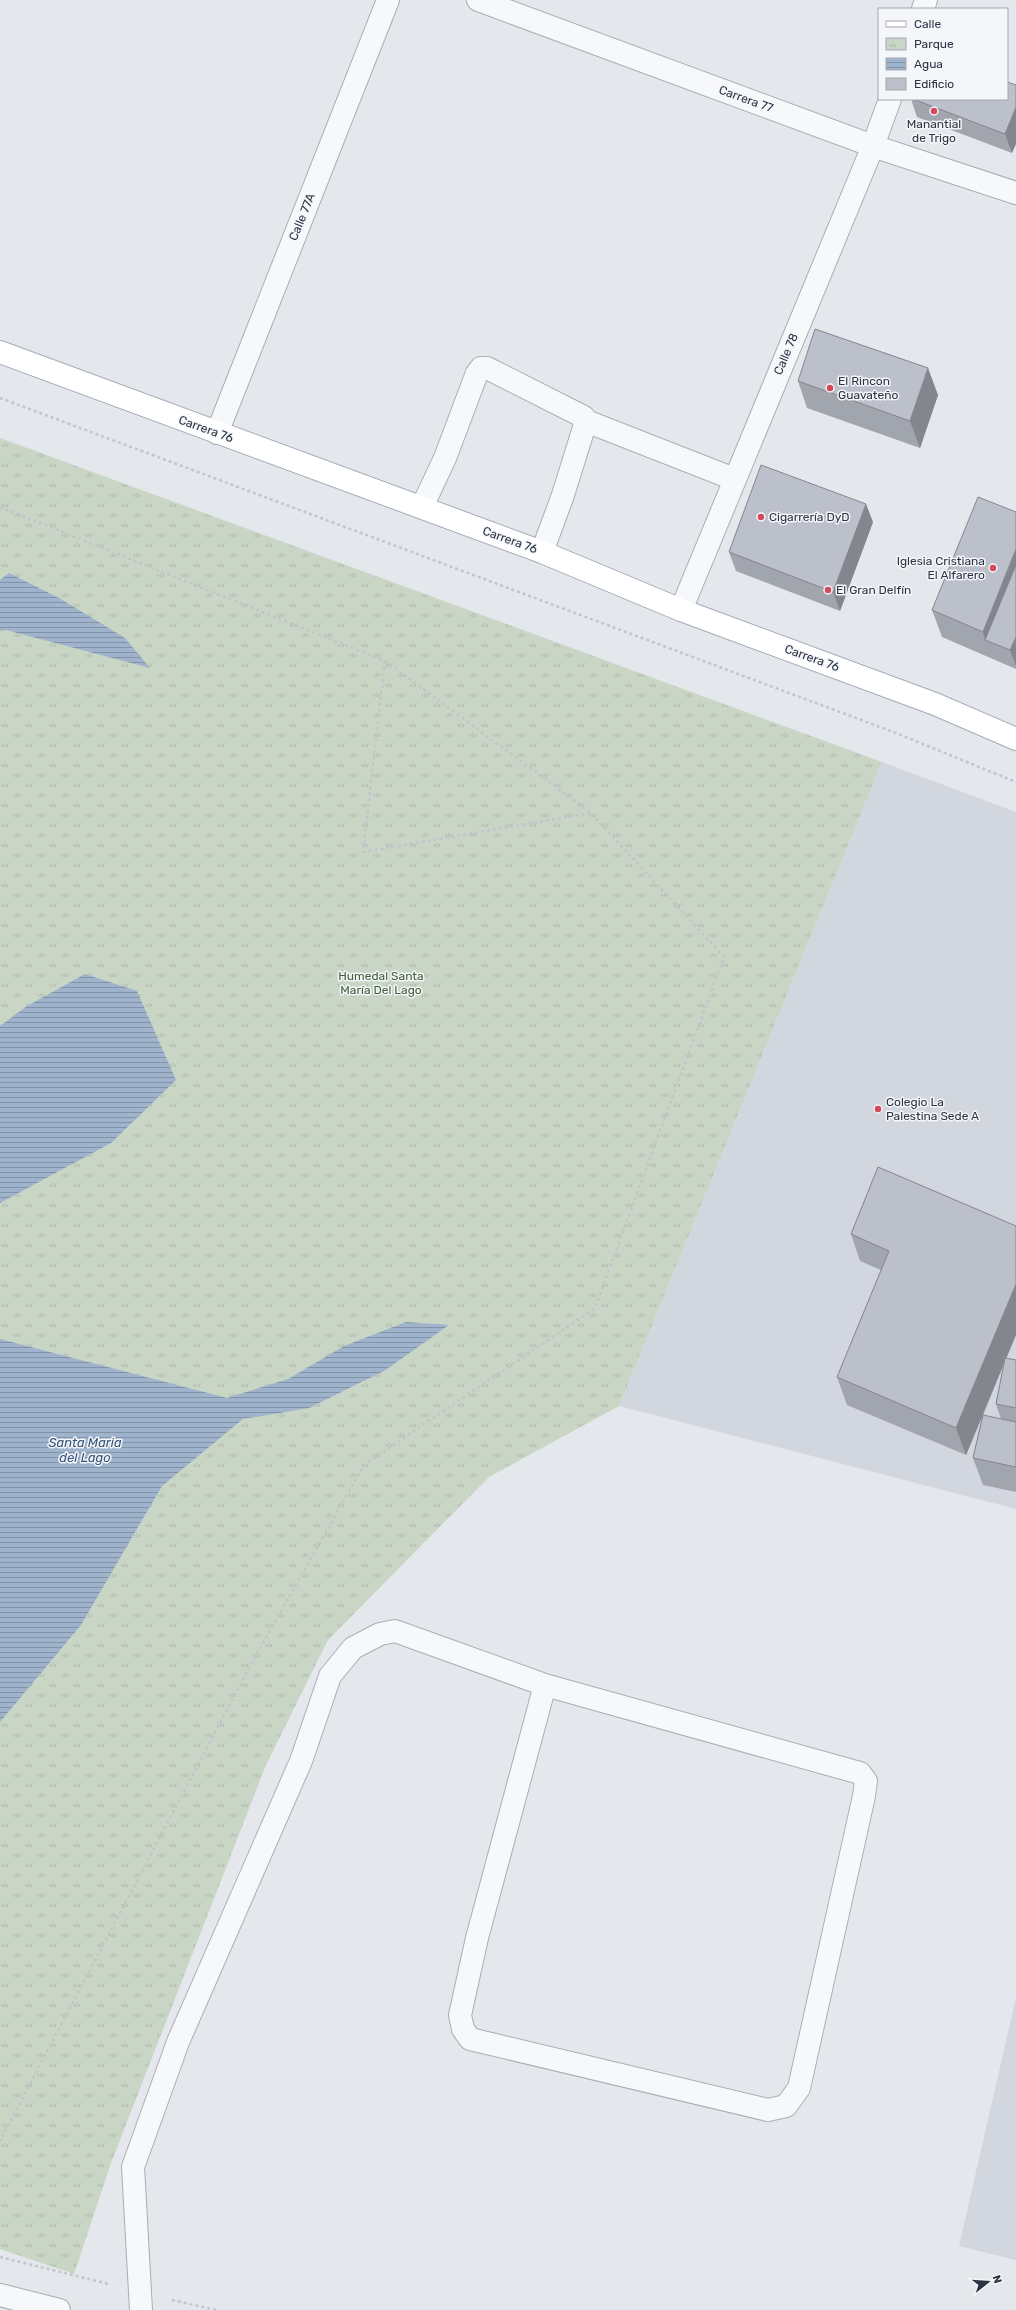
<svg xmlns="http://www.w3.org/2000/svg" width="1016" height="2310" viewBox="0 0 1016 2310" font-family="Rubik,sans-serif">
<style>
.built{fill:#d2d6de}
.park{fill:url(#park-tufts)}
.water{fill:url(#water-rules)}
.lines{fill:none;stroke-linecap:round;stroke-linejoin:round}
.minor-casing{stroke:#a9aeb7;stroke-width:24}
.major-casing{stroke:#a3abb8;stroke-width:24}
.path{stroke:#c2c5cb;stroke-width:2.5;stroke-dasharray:3 3;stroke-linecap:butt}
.minor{stroke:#f7f8fa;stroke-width:22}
.major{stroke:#fff;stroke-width:22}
.wall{fill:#a1a5ae;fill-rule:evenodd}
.shaded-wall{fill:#83868d}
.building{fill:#bbc0ca;stroke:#83868d}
.poi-dot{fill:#d1495b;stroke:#f4f6f9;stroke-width:1.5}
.labels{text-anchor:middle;stroke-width:3;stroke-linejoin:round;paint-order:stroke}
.street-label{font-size:12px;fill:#2b3445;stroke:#f4f6f9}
.poi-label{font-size:12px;fill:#2b3445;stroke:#f4f6f9;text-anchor:start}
.park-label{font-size:12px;fill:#3f6138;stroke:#f4f6f9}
.water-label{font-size:13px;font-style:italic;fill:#34527a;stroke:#f4f6f9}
</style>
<defs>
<pattern id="park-tufts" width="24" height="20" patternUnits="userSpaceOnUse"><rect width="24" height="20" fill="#c9d6c5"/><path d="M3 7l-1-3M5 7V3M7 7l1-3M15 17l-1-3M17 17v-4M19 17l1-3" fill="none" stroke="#adb8ab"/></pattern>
<pattern id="water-rules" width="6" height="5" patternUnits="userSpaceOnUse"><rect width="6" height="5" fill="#9fb4cc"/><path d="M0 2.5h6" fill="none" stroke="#8293a7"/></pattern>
</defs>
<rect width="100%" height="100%" fill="#e4e7ec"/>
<!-- built -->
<path class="built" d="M 882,762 L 1016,812 L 1016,1509 L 619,1406 Z
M 1016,1998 L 1016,2260 L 959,2246 Z"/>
<!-- park -->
<path class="park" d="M 0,438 L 882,762 L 619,1406 L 489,1477 L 328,1640 L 266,1765 L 111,2163 L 74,2274 L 0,2249 Z"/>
<!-- water -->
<path class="water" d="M 9,573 L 59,598 L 125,638 L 150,668 L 6,630 L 0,631 L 0,580 Z
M 85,974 L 137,991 L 176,1080 L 111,1143 L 0,1203 L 0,1026 L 27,1006 Z
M 406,1322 L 449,1325 L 384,1371 L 309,1408 L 243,1419 L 162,1486 L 81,1625 L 0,1722 L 0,1339 L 227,1398 L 288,1379 L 344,1346 Z"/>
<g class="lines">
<defs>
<path id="minor" d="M 478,0 L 873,146 L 1016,193
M 923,9 L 926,0
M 586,421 L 734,479
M 217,433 L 388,0
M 422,507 L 445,458 L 477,373 L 481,368 L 487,368 L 584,417 L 586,421 L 563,495 L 542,552
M 681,610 L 873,146 L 890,99
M 0,2295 L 59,2310
M 141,2310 L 133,2167 L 178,2042 L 301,1761 L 330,1676 L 353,1648 L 380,1634 L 395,1631 L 545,1685 L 860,1773 L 866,1781 L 864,1796 L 799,2088 L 786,2106 L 768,2110 L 470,2039 L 463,2029 L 460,2015 L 477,1938 L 545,1685"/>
<path id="major" d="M 0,352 L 542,552 L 681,610 L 935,704 L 1016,739"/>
</defs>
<!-- minor casing -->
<use href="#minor" class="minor-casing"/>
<!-- major casing -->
<use href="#major" class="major-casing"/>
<!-- path -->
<path class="path" d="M 0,398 L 896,733 L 1016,782
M 0,507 L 385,661 L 591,813 L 724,957 L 595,1308 L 364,1465 L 251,1664 L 0,2141
M 385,661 L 363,852 L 590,813
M 0,2257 L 109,2284
M 172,2300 L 216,2310"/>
<!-- minor -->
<use href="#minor" class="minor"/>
<!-- major -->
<use href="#major" class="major"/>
</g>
<!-- wall -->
<path class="wall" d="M 911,99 L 1007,99 L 1012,153 L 917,117 Z
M 798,381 L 938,395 L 920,448 L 807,408 Z
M 1016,512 L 1016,669 L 942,637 L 932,610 Z
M 873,522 L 840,611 L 736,571 L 729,552 Z
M 878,1167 L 1006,1358 L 1016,1360 L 1016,1492 L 983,1485 L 973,1458 L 982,1417 L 966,1455 L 847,1405 L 837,1377 L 881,1270 L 860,1261 L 851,1234 ZM 1004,1363 L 996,1404 L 1001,1419 L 983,1415 Z"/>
<!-- shaded-wall -->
<path class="shaded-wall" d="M 1016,107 L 1016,144 L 1012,153 L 1005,134 Z
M 928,368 L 938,395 L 920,448 L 910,421 Z
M 866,504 L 873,522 L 840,611 L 833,592 Z
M 1016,549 L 1016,601 L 985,640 L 983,632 Z
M 1016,637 L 1016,666 L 1010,650 Z
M 1016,1284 L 1016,1335 L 966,1455 L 956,1428 Z"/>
<!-- building -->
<path class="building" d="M 1007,82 L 1016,85 L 1016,107 L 1005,134 L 913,99 L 1007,99 Z
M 815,329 L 928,368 L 910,421 L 798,381 Z
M 761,465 L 866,504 L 833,592 L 729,552 Z
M 978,497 L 1016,512 L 1016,549 L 983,632 L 932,610 Z
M 1016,565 L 1016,637 L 1010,650 L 985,640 Z
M 878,1167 L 1016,1226 L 1016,1284 L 956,1428 L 837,1377 L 889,1251 L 851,1234 Z
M 1005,1358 L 1016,1360 L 1016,1408 L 996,1404 Z
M 983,1415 L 1016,1422 L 1016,1467 L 973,1458 Z"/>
<!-- markers -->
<g class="poi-dot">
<circle cx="934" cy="111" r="4"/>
<circle cx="830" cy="388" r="4"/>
<circle cx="761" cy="517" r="4"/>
<circle cx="993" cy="568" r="4"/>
<circle cx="828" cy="590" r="4"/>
<circle cx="878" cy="1109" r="4"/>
</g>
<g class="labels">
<!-- street labels -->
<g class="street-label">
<text transform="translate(746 99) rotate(20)" y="4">Carrera 77</text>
<text transform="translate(302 217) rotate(-68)" y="4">Calle 77A</text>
<text transform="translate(786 354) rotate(-67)" y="4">Calle 78</text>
<text transform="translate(206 429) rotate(20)" y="4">Carrera 76</text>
<text transform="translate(510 540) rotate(20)" y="4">Carrera 76</text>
<text transform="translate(812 658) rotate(20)" y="4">Carrera 76</text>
</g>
<!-- poi labels -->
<g class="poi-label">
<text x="934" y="128" text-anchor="middle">Manantial<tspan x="934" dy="14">de Trigo</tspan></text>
<text x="838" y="385">El Rincon<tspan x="838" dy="14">Guavateño</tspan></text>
<text x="769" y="521">Cigarrería DyD</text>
<text x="985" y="565" text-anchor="end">Iglesia Cristiana<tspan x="985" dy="14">El Alfarero</tspan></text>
<text x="836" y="594">El Gran Delfín</text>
<text x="886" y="1106">Colegio La<tspan x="886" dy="14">Palestina Sede A</tspan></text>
</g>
<!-- park labels -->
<g class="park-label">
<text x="381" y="980">Humedal Santa<tspan x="381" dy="14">María Del Lago</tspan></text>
</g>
<!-- water labels -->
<g class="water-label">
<text x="85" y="1447">Santa Maria<tspan x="85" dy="15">del Lago</tspan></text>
</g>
</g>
<!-- legend -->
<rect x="878" y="8" width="130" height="92" fill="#f4f6f9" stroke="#a4a8b1"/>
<rect x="886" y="21" width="20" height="6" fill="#ffffff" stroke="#a4a8b1"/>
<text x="914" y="28" font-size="12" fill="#2b3445">Calle</text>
<rect x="886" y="38" width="20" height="12" fill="url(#park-tufts)" stroke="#a4a8b1"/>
<text x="914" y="48" font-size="12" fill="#2b3445">Parque</text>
<rect x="886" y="58" width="20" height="12" fill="url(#water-rules)" stroke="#a4a8b1"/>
<text x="914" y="68" font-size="12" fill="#2b3445">Agua</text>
<rect x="886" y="78" width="20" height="12" fill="#bbc0ca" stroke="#a4a8b1"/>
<text x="914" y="88" font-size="12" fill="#2b3445">Edificio</text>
<!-- north arrow -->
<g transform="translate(988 2282) rotate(73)" stroke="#f4f6f9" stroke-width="3" paint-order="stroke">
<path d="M0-3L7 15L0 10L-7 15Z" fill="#2b3445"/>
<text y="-6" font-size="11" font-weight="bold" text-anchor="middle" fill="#2b3445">N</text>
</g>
</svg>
